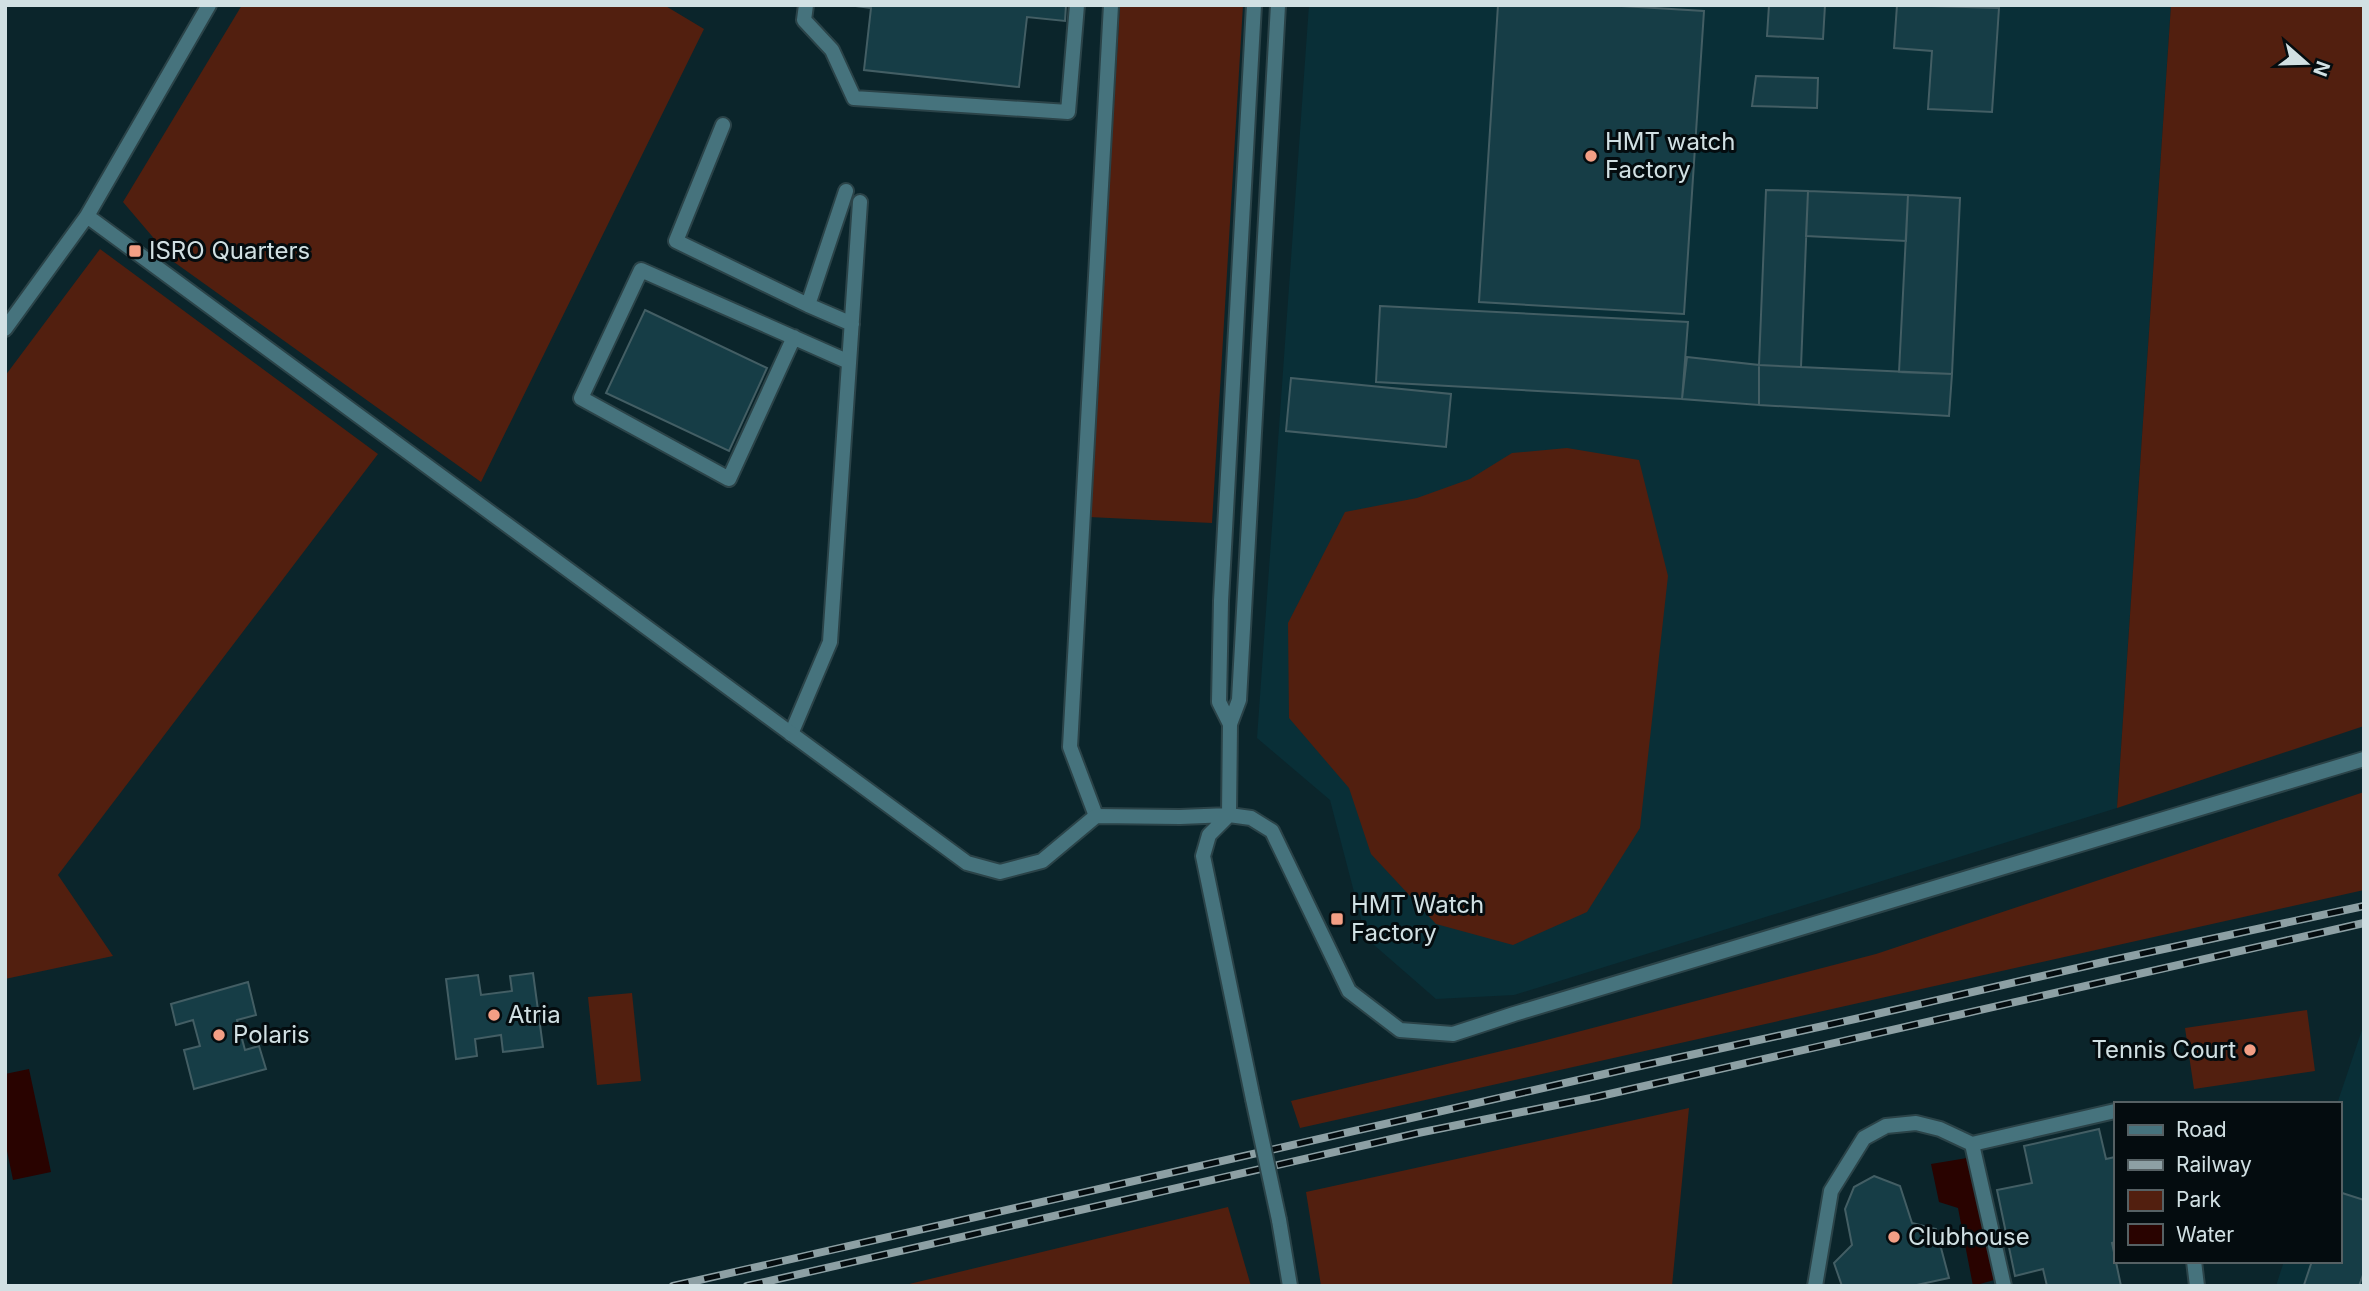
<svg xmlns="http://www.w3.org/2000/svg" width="2369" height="1291" viewBox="0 0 2369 1291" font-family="Inter,sans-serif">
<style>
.built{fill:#092f37}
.green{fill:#521f0f}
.water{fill:#290300}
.building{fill:#163d46;stroke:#435e64;stroke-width:2}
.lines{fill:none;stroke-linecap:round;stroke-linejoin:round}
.minor-casing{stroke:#2b4348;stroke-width:18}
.tertiary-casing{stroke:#2b4348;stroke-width:18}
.minor{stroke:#46737d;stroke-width:14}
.tertiary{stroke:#46737d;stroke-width:14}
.rail-casing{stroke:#8da0a4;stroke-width:8}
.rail{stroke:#040c0f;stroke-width:5;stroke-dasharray:16;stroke-linecap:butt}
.tertiary-bridge-casing{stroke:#2b4348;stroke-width:18;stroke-linecap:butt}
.tertiary-bridge{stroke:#46737d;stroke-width:14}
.poi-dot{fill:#f39f85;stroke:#040c0f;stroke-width:2.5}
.labels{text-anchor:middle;stroke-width:6;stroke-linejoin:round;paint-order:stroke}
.poi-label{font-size:24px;fill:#d1e0e3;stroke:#040c0f;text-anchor:start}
</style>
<rect width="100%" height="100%" fill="#0b252b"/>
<!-- built -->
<path class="built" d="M 1309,5 L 2171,5 L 2117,808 L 1514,995 L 1436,999 L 1366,938 L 1330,800 L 1257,738 Z
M 2364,1024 L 2364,1286 L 2276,1286 L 2284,1261 L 2339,1261 L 2339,1104 L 2337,1104 Z"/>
<!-- green -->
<path class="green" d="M 242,5 L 664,5 L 704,29 L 481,482 L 174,262 L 123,202 Z
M 1120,5 L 1243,5 L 1212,523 L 1089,517 Z
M 2171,5 L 2364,5 L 2364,726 L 2117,808 Z
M 100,249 L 378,454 L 58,875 L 113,956 L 5,979 L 5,376 Z
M 1567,448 L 1639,460 L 1668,576 L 1640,828 L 1587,912 L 1513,945 L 1436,924 L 1371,854 L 1349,788 L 1289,718 L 1288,623 L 1345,512 L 1417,498 L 1470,479 L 1512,453 Z
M 2364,792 L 2364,890 L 1300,1128 L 1291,1101 L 1535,1043 L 1876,954 Z
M 632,993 L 641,1081 L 597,1085 L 588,997 Z
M 2307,1010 L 2315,1071 L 2194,1089 L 2185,1028 Z
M 1689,1108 L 1672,1286 L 1321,1286 L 1306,1192 Z
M 1228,1207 L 1251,1286 L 901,1286 Z"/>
<!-- water -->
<path class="water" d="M 29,1069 L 51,1172 L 13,1180 L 5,1141 L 5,1074 Z
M 1967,1158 L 1994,1280 L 1973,1286 L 1958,1208 L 1939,1202 L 1931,1164 Z"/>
<!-- building -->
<path class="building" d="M 848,5 L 1066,5 L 1065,21 L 1027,17 L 1019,87 L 864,70 L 871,8 Z
M 1498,5 L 1605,5 L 1704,11 L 1684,314 L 1479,302 Z
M 1769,5 L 1825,5 L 1823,39 L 1767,36 Z
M 1897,5 L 1999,8 L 1992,112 L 1928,109 L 1932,51 L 1894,48 Z
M 1756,76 L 1818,78 L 1817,108 L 1752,106 Z
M 1766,190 L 1808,191 L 1801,367 L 1759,365 Z
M 1808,191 L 1908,195 L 1906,241 L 1806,236 Z
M 1908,195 L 1960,198 L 1952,374 L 1899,372 Z
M 1380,306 L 1688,322 L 1682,399 L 1376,382 Z
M 645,310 L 767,368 L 729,451 L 606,393 Z
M 1687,357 L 1759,365 L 1759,405 L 1682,399 Z
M 1759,365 L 1952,374 L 1949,416 L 1759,405 Z
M 1291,378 L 1451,394 L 1446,447 L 1286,431 Z
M 533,973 L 543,1047 L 503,1052 L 501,1035 L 475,1039 L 477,1056 L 456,1059 L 446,979 L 478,975 L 481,995 L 512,991 L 510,976 Z
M 248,982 L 256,1015 L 237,1020 L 245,1050 L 259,1046 L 266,1069 L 194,1089 L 184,1050 L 200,1046 L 193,1020 L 176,1025 L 171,1004 Z
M 2099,1129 L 2106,1159 L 2115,1157 L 2115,1242 L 2112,1243 L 2121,1286 L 2047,1286 L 2043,1269 L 2015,1276 L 1997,1190 L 2032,1183 L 2024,1146 Z
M 1874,1176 L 1900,1186 L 1912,1223 L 1936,1229 L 1949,1278 L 1912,1286 L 1842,1286 L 1834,1263 L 1852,1245 L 1845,1209 L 1854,1187 Z
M 2339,1192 L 2364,1200 L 2364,1272 L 2359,1286 L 2304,1285 L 2312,1261 L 2339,1261 Z"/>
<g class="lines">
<defs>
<path id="minor" d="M 806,5 L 804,20 L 832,50 L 854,98 L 1068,112 L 1077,5
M 723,125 L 676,241 L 808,305
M 846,191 L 808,305 L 852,324
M 794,337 L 729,479 L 581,398 L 641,270 L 849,362
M 791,734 L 830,642 L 860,202
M 1096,816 L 1070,747 L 1111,5
M 1972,1144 L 2004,1286
M 2194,1261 L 2197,1286
M 1815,1286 L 1831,1191 L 1864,1138 L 1886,1126 L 1916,1123 L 1940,1129 L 1972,1144 L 2115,1111"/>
<path id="tertiary" d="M 87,216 L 209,5
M 5,329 L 87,216 L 967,863 L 1000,872 L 1042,861 L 1096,816 L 1180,817 L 1229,815 L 1230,724 L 1239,700 L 1278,5
M 1230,724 L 1219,702 L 1221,601 L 1254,5
M 1253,1099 L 1203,856 L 1209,835 L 1229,815 L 1251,818 L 1272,831 L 1349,991 L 1400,1030 L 1453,1034 L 1514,1014 L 2364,759
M 1279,1220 L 1290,1286"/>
</defs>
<!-- minor casing -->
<use href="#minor" class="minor-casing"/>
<!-- tertiary casing -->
<use href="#tertiary" class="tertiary-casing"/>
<!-- minor -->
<use href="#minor" class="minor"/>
<!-- tertiary -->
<use href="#tertiary" class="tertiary"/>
<defs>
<path id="rail" d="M 673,1286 L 1622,1070 L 1855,1019 L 2108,961 L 2364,906
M 747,1286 L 1418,1133 L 1596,1097 L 2364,923"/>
</defs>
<!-- rail casing -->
<use href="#rail" class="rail-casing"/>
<!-- rail -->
<use href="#rail" class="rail"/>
<defs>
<path id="tertiary-bridge" d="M 1253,1099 L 1279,1220"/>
</defs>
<!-- tertiary-bridge casing -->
<use href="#tertiary-bridge" class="tertiary-bridge-casing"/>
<!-- tertiary-bridge -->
<use href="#tertiary-bridge" class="tertiary-bridge"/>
</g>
<!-- markers -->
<g class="poi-dot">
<circle cx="1591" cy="156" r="7"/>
<rect x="128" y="244" width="14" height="14" rx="3.5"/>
<rect x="1330" y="912" width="14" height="14" rx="3.5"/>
<circle cx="494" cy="1015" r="7"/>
<circle cx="219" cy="1035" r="7"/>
<circle cx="2250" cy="1050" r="7"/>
<circle cx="1894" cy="1237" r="7"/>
</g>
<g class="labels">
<!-- poi labels -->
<g class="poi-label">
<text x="1605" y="150">HMT watch<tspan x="1605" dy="28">Factory</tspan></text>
<text x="149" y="259">ISRO Quarters</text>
<text x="1351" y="913">HMT Watch<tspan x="1351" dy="28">Factory</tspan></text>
<text x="508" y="1023">Atria</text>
<text x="233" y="1043">Polaris</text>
<text x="2236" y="1058" text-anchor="end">Tennis Court</text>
<text x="1908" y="1245">Clubhouse</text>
</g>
</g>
<!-- border -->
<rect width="2369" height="1291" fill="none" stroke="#d1e0e3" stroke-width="14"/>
<!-- legend -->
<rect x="2114" y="1102" width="228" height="161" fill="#040c0f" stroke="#566164" stroke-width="2"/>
<rect x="2128" y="1125" width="35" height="10" fill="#46737d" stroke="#566164" stroke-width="2"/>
<text x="2176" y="1137" font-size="21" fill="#d1e0e3">Road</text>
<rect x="2128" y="1160" width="35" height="10" fill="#8da0a4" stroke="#566164" stroke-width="2"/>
<text x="2176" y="1172" font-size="21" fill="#d1e0e3">Railway</text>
<rect x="2128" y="1190" width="35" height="21" fill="#521f0f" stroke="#566164" stroke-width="2"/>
<text x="2176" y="1207" font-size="21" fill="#d1e0e3">Park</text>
<rect x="2128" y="1224" width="35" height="21" fill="#290300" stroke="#566164" stroke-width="2"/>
<text x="2176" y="1242" font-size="21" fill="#d1e0e3">Water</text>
<!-- north arrow -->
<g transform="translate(2306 63) rotate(110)" stroke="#040c0f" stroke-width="5" paint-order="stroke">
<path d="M0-5L12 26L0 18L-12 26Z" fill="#d1e0e3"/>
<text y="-10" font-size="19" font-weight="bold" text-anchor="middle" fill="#d1e0e3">N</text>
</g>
</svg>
